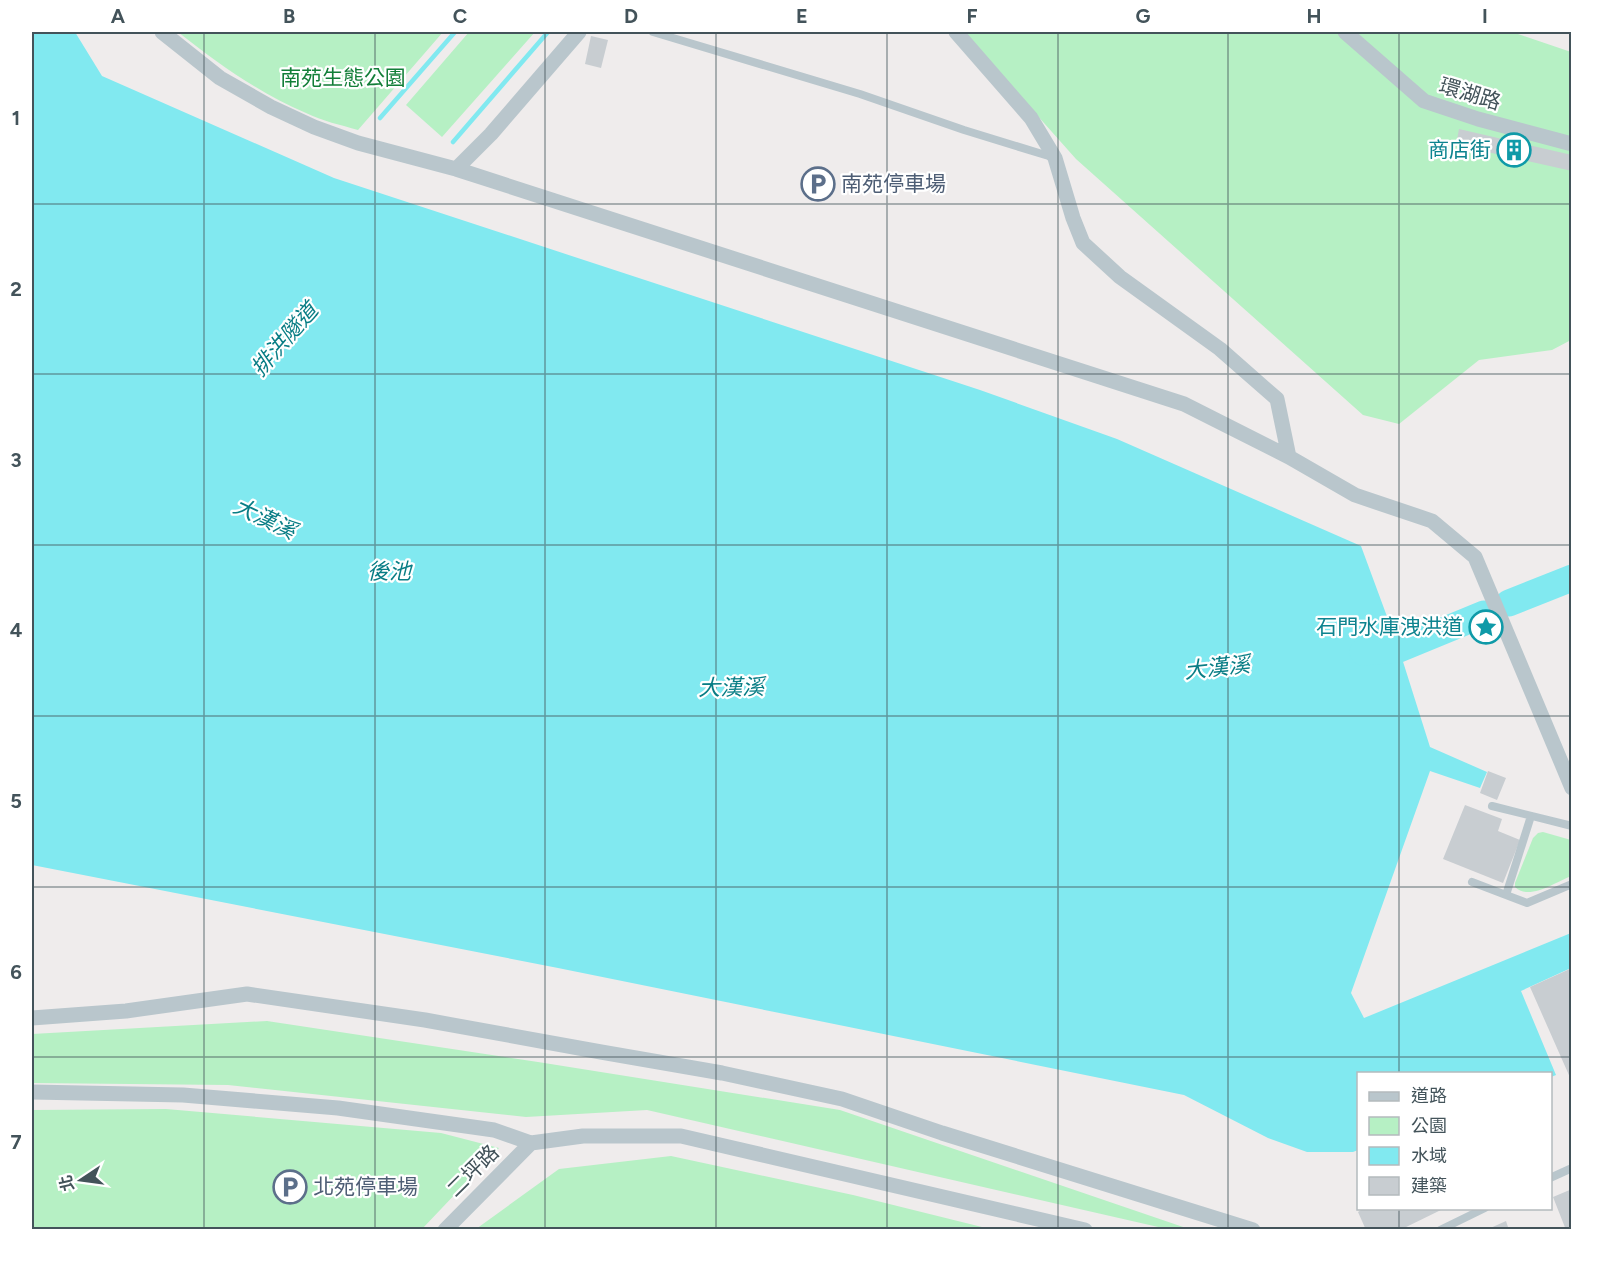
<svg xmlns="http://www.w3.org/2000/svg" width="1603" height="1261" viewBox="0 0 1603 1261" font-family="Figtree,'Noto Sans TC',sans-serif">
<style>
.green{fill:#b6f0c4}
.water{fill:#81e9f0}
.lines{fill:none;stroke-linecap:round;stroke-linejoin:round}
.stream{stroke:#81e9f0;stroke-width:4.5}
.river{stroke:#81e9f0;stroke-width:27}
.building{fill:#c8cdd1}
.lane{stroke:#b9c6cc;stroke-width:8}
.street{stroke:#b9c6cc;stroke-width:15}
.grid{fill:none;stroke:#43535a;stroke-width:1.5;stroke-opacity:0.55}
.labels{text-anchor:middle;stroke-width:4.5;stroke-linejoin:round;paint-order:stroke}
.park-label{font-size:21px;fill:#127e38;stroke:#fff}
.street-label{font-size:21px;fill:#43535a;stroke:#fff}
.culture-label{font-size:21px;fill:#0d838f;stroke:#fff;text-anchor:end}
.service-label{font-size:21px;fill:#4e5e75;stroke:#fff;text-anchor:start}
.water-label{font-size:22px;font-style:italic;fill:#087d85;stroke:#fff}
.neatline{fill:none;stroke:#43535a;stroke-width:2}
.grid-label{font-size:20px;text-anchor:middle;font-weight:bold;fill:#43535a}
</style>
<rect width="100%" height="100%" fill="#efecec"/>
<!-- green -->
<path class="green" d="M 178,32 L 443,32 L 358,130 C 341,125 322,121 306,113 C 259,93 217,63 178,32 Z
M 469,32 L 535,32 L 442,137 L 406,105 Z
M 963,32 L 1517,32 L 1518,34 L 1571,52 L 1571,340 L 1552,350 L 1479,360 L 1399,424 L 1363,415 L 1076,159 Z
M 1543,832 L 1571,840 L 1571,876 C 1556,882 1529,901 1515,887 L 1515,883 L 1533,838 L 1538,833 Z
M 267,1021 L 538,1062 L 840,1110 L 1189,1229 L 1167,1229 L 647,1110 L 526,1117 L 228,1085 L 32,1083 L 32,1034 Z
M 166,1109 L 441,1133 L 499,1148 L 422,1229 L 32,1229 L 32,1110 Z
M 671,1156 L 853,1195 L 990,1229 L 476,1229 L 559,1169 Z"/>
<!-- water -->
<path class="water" d="M 32,32 L 75,32 L 102,76 L 334,178 L 980,390 L 1117,439 L 1361,546 L 1399,649 L 1430,747 L 1487,772 L 1480,788 L 1430,771 L 1351,993 L 1364,1018 L 1571,933 L 1571,968 L 1521,991 L 1556,1075 L 1551,1077 L 1550,1074 L 1358,1074 L 1358,1150 L 1353,1152 L 1307,1152 L 1268,1138 L 1184,1095 L 558,968 L 32,865 Z"/>
<g class="lines">
<!-- stream -->
<path class="stream" d="M 380,118 L 455,32
M 453,142 L 548,32"/>
<!-- river -->
<path class="river" d="M 1509,603 L 1572,578
M 1363,652 L 1399,649 L 1484,614"/>
</g>
<!-- building -->
<path class="building" d="M 591,36 L 608,40 L 601,68 L 585,64 Z
M 1459,129 L 1572,155 L 1572,171 L 1456,145 Z
M 1488,771 L 1506,778 L 1497,800 L 1480,793 Z
M 1465,805 L 1502,819 L 1498,831 L 1520,840 L 1503,883 L 1443,859 Z
M 1572,968 L 1572,1082 L 1530,987 Z
M 1572,1189 L 1572,1230 L 1566,1230 L 1553,1197 Z
M 1364,1208 L 1445,1208 L 1400,1230 L 1366,1230 L 1358,1212 Z
M 1506,1221 L 1509,1230 L 1486,1230 Z"/>
<g class="lines">
<!-- lane -->
<path class="lane" d="M 653,32 L 860,94 L 964,130 L 1052,157
M 1492,806 L 1572,826
M 1531,816 L 1506,895 L 1527,903 L 1572,884
M 1472,882 L 1506,895
M 1550,1178 L 1572,1168
M 1440,1230 L 1485,1208"/>
<!-- street -->
<path class="street" d="M 162,32 L 220,78 L 271,107 L 314,127 L 358,143 L 456,169 L 1184,404 L 1289,457 L 1355,495 L 1432,521 L 1475,557 L 1572,788
M 956,32 L 1031,118 L 1055,158 L 1073,218 L 1083,243 L 1120,277 L 1220,349 L 1277,399 L 1289,457
M 1345,32 L 1424,101 L 1478,119 L 1572,144
M 456,169 L 491,134 L 579,32
M 32,1018 L 126,1011 L 247,994 L 425,1020 L 601,1052 L 722,1073 L 842,1099 L 942,1133 L 1253,1230
M 32,1092 L 183,1095 L 338,1108 L 494,1130 L 531,1143 L 583,1136 L 681,1136 L 1085,1230
M 445,1230 L 531,1143"/>
</g>
<!-- grid -->
<path class="grid" d="M 204,32 L 204,1230M 375,32 L 375,1230M 545,32 L 545,1230M 716,32 L 716,1230M 887,32 L 887,1230M 1058,32 L 1058,1230M 1228,32 L 1228,1230M 1399,32 L 1399,1074M 32,204 L 1572,204M 32,374 L 1572,374M 32,545 L 1572,545M 32,716 L 1572,716M 32,887 L 1572,887M 32,1057 L 1572,1057M 1399,1208 L 1399,1230"/>
<!-- icons -->
<defs>
<symbol id="building-ring" viewBox="-11 -11 22 22"><circle r="9.5" fill="#fff" stroke="#0f9aa8" stroke-width="1.5"/><path d="M-4-6H4V6H1V3H-1V6H-4ZM-2.5-4.3h1.7v1.8h-1.7ZM.8-4.3h1.7v1.8H.8ZM-2.5-1h1.7V.8h-1.7ZM.8-1h1.7V.8H.8Z" fill="#0f9aa8"/></symbol>
<symbol id="parking-ring" viewBox="-11 -11 22 22"><circle r="9.5" fill="#fff" stroke="#5c6f8a" stroke-width="1.5"/><path d="M-3.5-5.5H1a3.5 3.5 0 0 1 0 7H-1V5.5H-3.5ZM-1-3.4V-.6H.8a1.4 1.4 0 0 0 0-2.8Z" fill="#5c6f8a"/></symbol>
<symbol id="sight-ring" viewBox="-11 -11 22 22"><circle r="9.5" fill="#fff" stroke="#0f9aa8" stroke-width="1.5"/><path d="M0-6L1.8-2.2L6-1.7L2.9 1.2L3.7 5.4L0 3.3L-3.7 5.4L-2.9 1.2L-6-1.7L-1.8-2.2Z" fill="#0f9aa8"/></symbol>
</defs>
<g fill-rule="evenodd">
<use href="#building-ring" x="1495" y="131" width="38" height="38"/>
<use href="#parking-ring" x="799" y="165" width="38" height="38"/>
<use href="#sight-ring" x="1467" y="608" width="38" height="38"/>
<use href="#parking-ring" x="271" y="1168" width="38" height="38"/>
</g>
<g class="labels">
<!-- park labels -->
<g class="park-label">
<text x="343" y="85">南苑生態公園</text>
</g>
<!-- street labels -->
<g class="street-label">
<text transform="translate(1470 94) rotate(17)" y="7">環湖路</text>
<text transform="translate(473 1171) rotate(-45)" y="7">二坪路</text>
</g>
<!-- culture labels -->
<g class="culture-label">
<text x="1491" y="157">商店街</text>
<text x="1463" y="634">石門水庫洩洪道</text>
</g>
<!-- service labels -->
<g class="service-label">
<text x="841" y="191">南苑停車場</text>
<text x="313" y="1194">北苑停車場</text>
</g>
<!-- water labels -->
<g class="water-label">
<text transform="translate(284 339) rotate(-49)" y="8">排洪隧道</text>
<text transform="translate(265 518) rotate(25)" y="8">大漢溪</text>
<text x="389" y="579">後池</text>
<text transform="translate(1217 667) rotate(-6)" y="8">大漢溪</text>
<text transform="translate(731 687) rotate(-1)" y="8">大漢溪</text>
</g>
</g>
<!-- border -->
<rect width="1603" height="1261" fill="none" stroke="#ffffff" stroke-width="66"/>
<!-- legend -->
<rect x="1357" y="1072" width="195" height="138" fill="#ffffff" stroke="#b4babd" stroke-width="1.5"/>
<rect x="1369" y="1092" width="30" height="9" fill="#b9c6cc" stroke="#b4babd" stroke-width="1.5"/>
<text x="1411" y="1102" font-size="18" fill="#43535a">道路</text>
<rect x="1369" y="1117" width="30" height="18" fill="#b6f0c4" stroke="#b4babd" stroke-width="1.5"/>
<text x="1411" y="1132" font-size="18" fill="#43535a">公園</text>
<rect x="1369" y="1147" width="30" height="18" fill="#81e9f0" stroke="#b4babd" stroke-width="1.5"/>
<text x="1411" y="1162" font-size="18" fill="#43535a">水域</text>
<rect x="1369" y="1177" width="30" height="18" fill="#c8cdd1" stroke="#b4babd" stroke-width="1.5"/>
<text x="1411" y="1192" font-size="18" fill="#43535a">建築</text>
<!-- north arrow -->
<g transform="translate(81 1180) rotate(257)" stroke="#ffffff" stroke-width="4.5" paint-order="stroke">
<path d="M0-4.5L10 22L0 15L-10 22Z" fill="#43535a"/>
<text y="-9" font-size="16" font-weight="bold" text-anchor="middle" fill="#43535a">北</text>
</g>
<rect x="33" y="33" width="1537" height="1195" class="neatline"/>
<g class="grid-label">
<text x="118" y="23">A</text>
<text x="289" y="23">B</text>
<text x="460" y="23">C</text>
<text x="631" y="23">D</text>
<text x="802" y="23">E</text>
<text x="972" y="23">F</text>
<text x="1143" y="23">G</text>
<text x="1314" y="23">H</text>
<text x="1485" y="23">I</text>
<text x="16" y="125">1</text>
<text x="16" y="296">2</text>
<text x="16" y="467">3</text>
<text x="16" y="637">4</text>
<text x="16" y="808">5</text>
<text x="16" y="979">6</text>
<text x="16" y="1149">7</text>
</g>
</svg>
